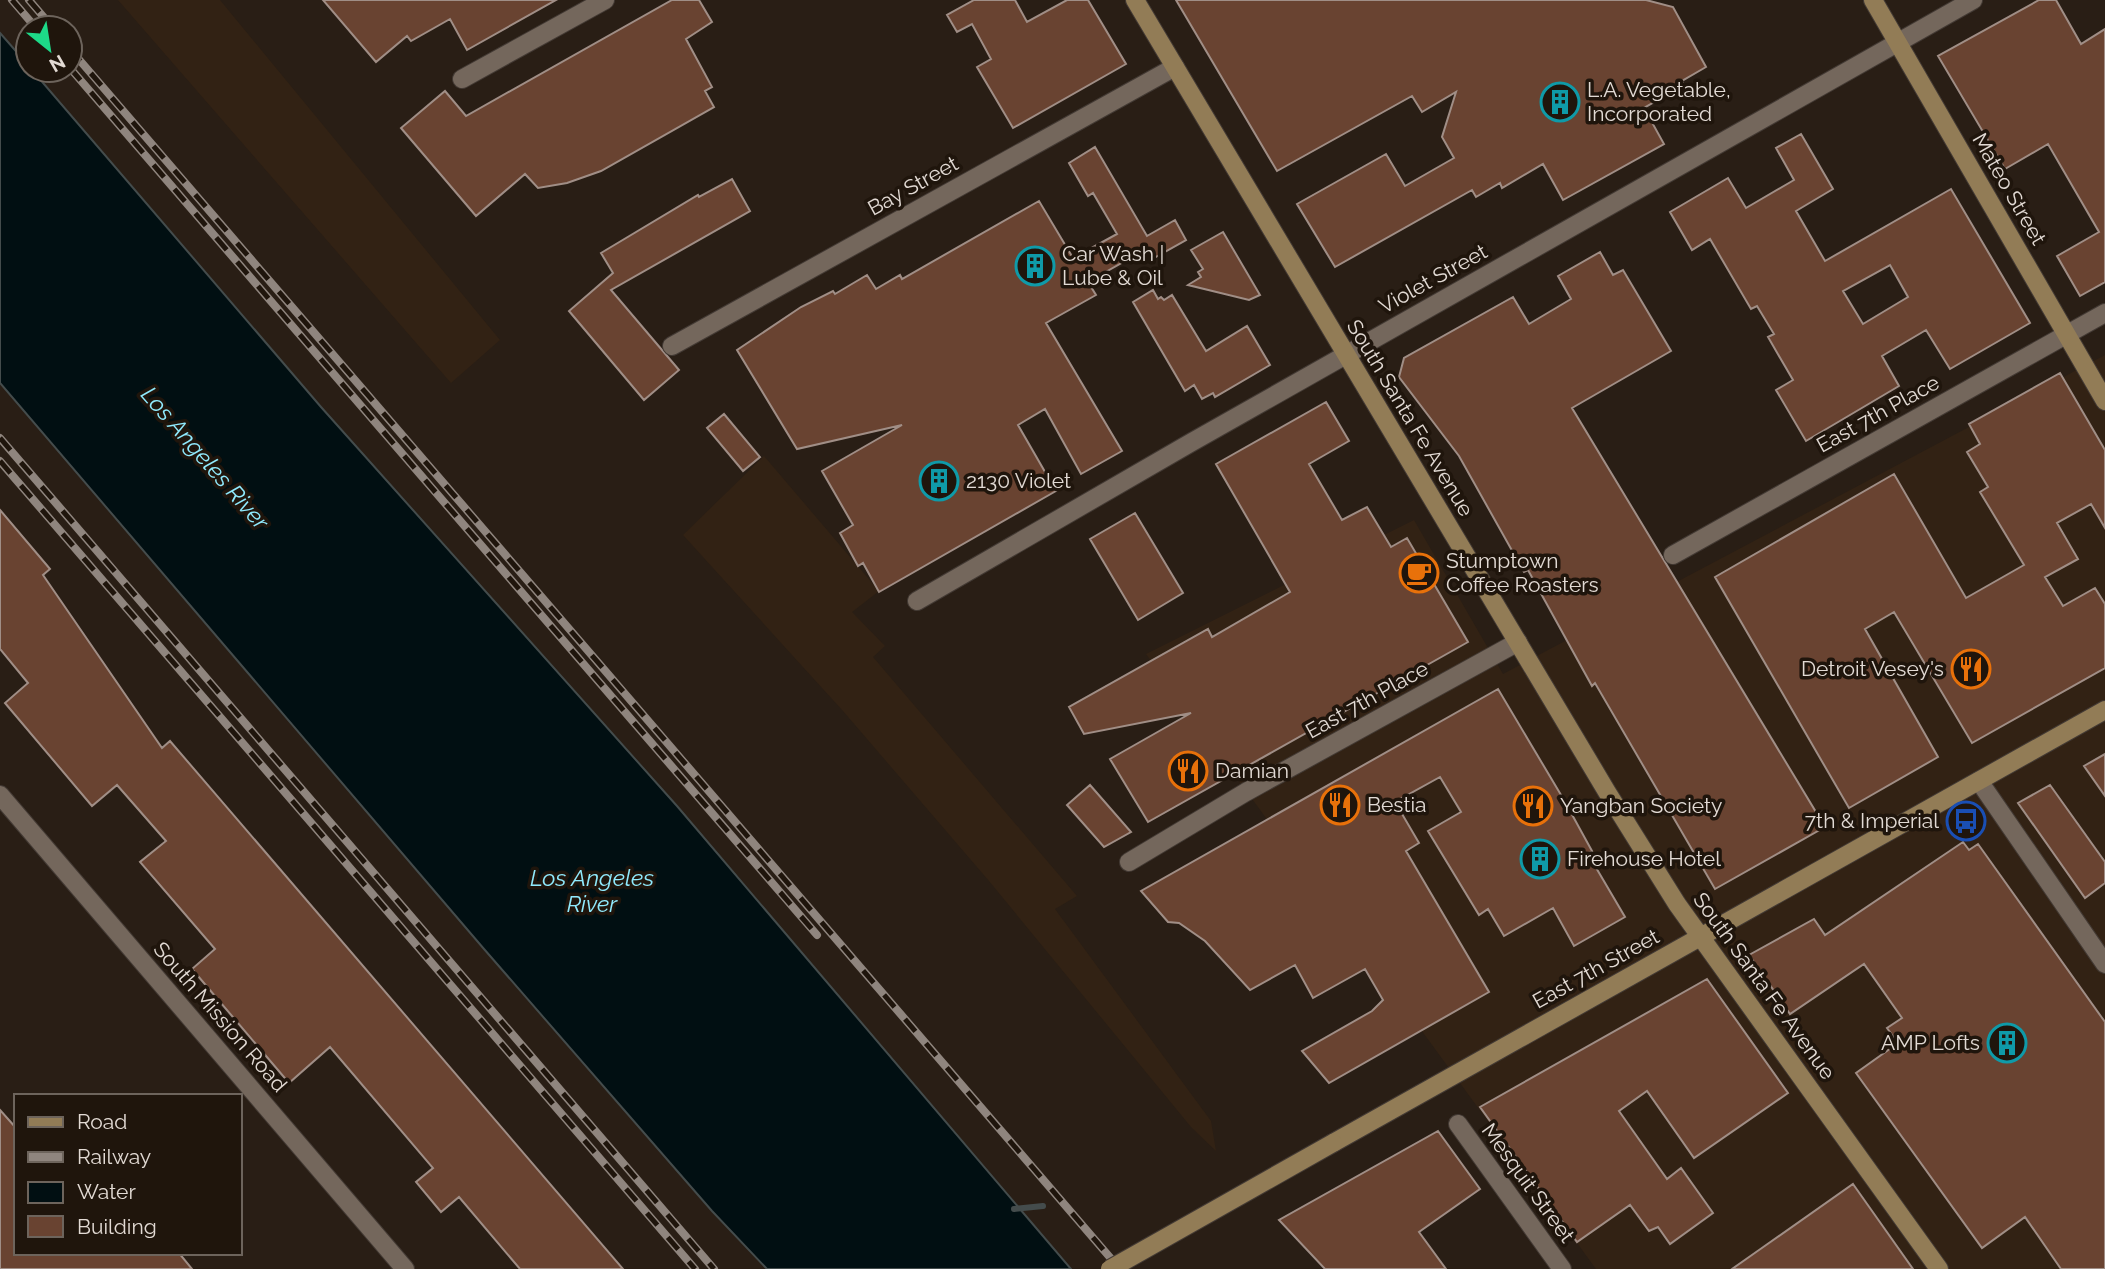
<svg xmlns="http://www.w3.org/2000/svg" width="2105" height="1269" viewBox="0 0 2105 1269" font-family="Raleway,sans-serif">
<style>
.built{fill:#322214}
.water{fill:#010f12;stroke:#444c4c;stroke-width:2}
.lines{fill:none;stroke-linecap:round;stroke-linejoin:round}
.stream{stroke:#444c4c;stroke-width:6}
.building{fill:#694331;stroke:#a08e86;stroke-width:2;fill-rule:evenodd}
.street-casing{stroke:#433a34;stroke-width:20}
.secondary-casing{stroke:#433a34;stroke-width:20}
.street{stroke:#74675c;stroke-width:18}
.secondary{stroke:#927c56;stroke-width:18}
.rail-casing{stroke:#8f857e;stroke-width:8}
.rail{stroke:#1f150c;stroke-width:5;stroke-dasharray:16;stroke-linecap:butt}
.secondary-bridge-casing{stroke:#433a34;stroke-width:20;stroke-linecap:butt}
.secondary-bridge{stroke:#927c56;stroke-width:18}
.labels{text-anchor:middle;stroke-width:7;stroke-linejoin:round;paint-order:stroke}
.poi-label{font-size:21px;fill:#e2dad4;stroke:#1f150c;text-anchor:start}
.street-label{font-size:21px;fill:#e2dad4;stroke:#1f150c}
.water-label{font-size:23px;font-style:italic;fill:#90eafd;stroke:#1f150c}
</style>
<rect width="100%" height="100%" fill="#291e15"/>
<!-- built -->
<path class="built" d="M 118,0 L 220,0 L 500,340 L 451,383 Z
M 2105,355 L 2105,1269 L 1596,1269 L 1146,654 L 1414,520 L 1503,674 Z
M 764,456 L 879,591 L 852,612 L 885,646 L 873,657 L 1077,896 L 1055,909 L 1211,1121 L 1216,1151 L 1191,1127 L 989,881 L 843,711 L 683,535 Z"/>
<!-- water -->
<path class="water" d="M 0,33 L 28,65 L 28,70 L 32,70 L 321,407 L 677,806 L 1071,1269 L 767,1269 L 712,1211 L 484,949 L 0,383 Z"/>
<g class="lines">
<!-- stream -->
<path class="stream" d="M 1014,1209 L 1043,1206"/>
</g>
<!-- building -->
<path class="building" d="M 323,0 L 556,0 L 467,50 L 450,19 L 411,41 L 407,36 L 376,62 Z
M 672,0 L 699,0 L 712,22 L 686,39 L 712,87 L 705,91 L 714,107 L 601,171 L 567,183 L 538,188 L 525,174 L 476,216 L 401,128 L 445,91 L 466,116 Z
M 974,0 L 1015,0 L 1027,22 L 1067,0 L 1088,0 L 1126,64 L 1013,128 L 977,67 L 991,59 L 972,24 L 957,32 L 947,15 Z
M 1176,0 L 1646,0 L 1673,7 L 1706,67 L 1682,81 L 1684,85 L 1644,108 L 1664,144 L 1563,200 L 1543,164 L 1502,188 L 1500,183 L 1476,197 L 1472,190 L 1335,267 L 1297,204 L 1386,154 L 1405,186 L 1454,158 L 1442,137 L 1456,92 L 1422,112 L 1412,96 L 1277,171 Z
M 2039,0 L 2056,0 L 2081,44 L 2105,29 L 2105,282 L 2080,296 L 2057,256 L 2099,232 L 2048,144 L 2005,169 L 1938,56 Z
M 1801,134 L 1833,189 L 1796,211 L 1825,261 L 1951,189 L 2030,323 L 1950,369 L 1926,330 L 1882,356 L 1899,386 L 1806,441 L 1776,390 L 1793,380 L 1768,337 L 1774,334 L 1757,306 L 1751,309 L 1710,239 L 1692,250 L 1670,212 L 1728,178 L 1746,208 L 1794,180 L 1776,148 ZM 1890,265 L 1908,297 L 1863,324 L 1843,291 Z
M 1095,147 L 1147,236 L 1175,220 L 1186,240 L 1147,262 L 1141,252 L 1088,282 L 1096,295 L 1046,323 L 1122,451 L 1081,474 L 1045,409 L 1018,425 L 1056,491 L 879,592 L 863,563 L 858,566 L 840,533 L 853,525 L 822,471 L 902,425 L 797,449 L 737,350 L 801,307 L 833,291 L 835,294 L 867,275 L 876,289 L 900,275 L 902,279 L 1039,201 L 1073,258 L 1117,234 L 1093,193 L 1088,196 L 1069,163 Z
M 732,179 L 750,211 L 611,290 L 679,370 L 644,400 L 569,311 L 613,273 L 601,253 L 698,195 L 699,197 Z
M 1223,232 L 1260,295 L 1249,300 L 1188,285 L 1201,277 L 1198,272 L 1203,269 L 1191,250 Z
M 1600,252 L 1613,275 L 1623,270 L 1671,351 L 1572,408 L 1825,827 L 1715,889 L 1595,683 L 1592,686 L 1528,570 L 1524,572 L 1459,456 L 1399,377 L 1404,358 L 1513,297 L 1529,324 L 1571,299 L 1558,276 Z
M 1153,290 L 1158,299 L 1161,297 L 1164,300 L 1172,295 L 1206,351 L 1247,326 L 1270,365 L 1215,397 L 1213,393 L 1202,399 L 1194,385 L 1185,391 L 1133,302 Z
M 2060,373 L 2105,450 L 2105,528 L 2091,504 L 2057,523 L 2078,559 L 2045,577 L 2063,606 L 2095,588 L 2105,604 L 2105,668 L 1972,743 L 1894,612 L 1865,629 L 1938,757 L 1849,808 L 1715,577 L 1894,474 L 1966,598 L 2024,565 L 1980,492 L 1988,487 L 1967,452 L 1980,444 L 1969,424 Z
M 1326,402 L 1349,441 L 1309,464 L 1342,520 L 1367,507 L 1391,547 L 1407,538 L 1468,642 L 1148,822 L 1110,759 L 1191,713 L 1084,734 L 1069,707 L 1208,629 L 1212,637 L 1290,592 L 1216,464 Z
M 724,414 L 760,457 L 743,471 L 707,428 Z
M 0,510 L 50,569 L 43,575 L 162,748 L 170,741 L 623,1269 L 520,1269 L 459,1197 L 441,1212 L 416,1182 L 433,1168 L 330,1047 L 289,1083 L 192,969 L 215,949 L 140,862 L 166,841 L 117,785 L 92,806 L 5,703 L 28,683 L 0,649 Z
M 1135,513 L 1183,593 L 1138,620 L 1090,539 Z
M 1498,689 L 1564,800 L 1592,851 L 1588,854 L 1625,917 L 1574,946 L 1553,908 L 1504,936 L 1488,909 L 1479,915 L 1428,831 L 1461,812 L 1440,777 L 1395,802 L 1419,843 L 1406,851 L 1489,992 L 1329,1083 L 1302,1051 L 1372,1011 L 1383,1000 L 1365,969 L 1313,998 L 1295,965 L 1250,990 L 1205,941 L 1179,923 L 1168,922 L 1141,891 Z
M 2105,754 L 2105,796 L 2084,766 Z
M 1090,785 L 1131,832 L 1104,847 L 1067,805 Z
M 2050,785 L 2105,862 L 2105,883 L 2085,898 L 2018,803 Z
M 1963,842 L 1969,850 L 1978,844 L 2105,1022 L 2105,1269 L 2061,1269 L 2025,1217 L 1982,1248 L 1856,1073 L 1898,1043 L 1887,1028 L 1902,1018 L 1864,964 L 1790,1014 L 1749,955 L 1814,919 L 1825,935 Z
M 1707,979 L 1788,1093 L 1694,1158 L 1647,1091 L 1619,1111 L 1667,1179 L 1681,1168 L 1713,1213 L 1670,1244 L 1658,1227 L 1649,1231 L 1630,1205 L 1577,1242 L 1480,1107 Z
M 0,1110 L 16,1128 L 16,1253 L 179,1253 L 192,1269 L 0,1269 Z
M 1438,1131 L 1480,1189 L 1419,1232 L 1446,1269 L 1325,1269 L 1279,1220 Z
M 1853,1184 L 1913,1269 L 1732,1269 L 1759,1250 Z"/>
<g class="lines">
<defs>
<path id="street" d="M 462,79 L 605,0
M 672,346 L 1175,67
M 1673,555 L 2105,313
M 917,601 L 1192,442 L 1973,0
M 1979,781 L 2105,964
M 0,795 L 405,1269
M 1129,862 L 1246,792 L 1518,642
M 1458,1124 L 1562,1269"/>
<path id="secondary" d="M 1135,0 L 1607,792 L 1677,904 L 1939,1269
M 1873,0 L 2105,401
M 1333,1143 L 2105,710"/>
</defs>
<!-- street casing -->
<use href="#street" class="street-casing"/>
<!-- secondary casing -->
<use href="#secondary" class="secondary-casing"/>
<!-- street -->
<use href="#street" class="street"/>
<!-- secondary -->
<use href="#secondary" class="secondary"/>
<defs>
<path id="rail" d="M 12,0 L 36,28
M 29,0 L 53,28
M 70,49 L 1120,1269
M 70,68 L 817,935
M 0,438 L 714,1269
M 0,461 L 695,1269"/>
</defs>
<!-- rail casing -->
<use href="#rail" class="rail-casing"/>
<!-- rail -->
<use href="#rail" class="rail"/>
<defs>
<path id="secondary-bridge" d="M 1110,1269 L 1333,1143"/>
</defs>
<!-- secondary-bridge casing -->
<use href="#secondary-bridge" class="secondary-bridge-casing"/>
<!-- secondary-bridge -->
<use href="#secondary-bridge" class="secondary-bridge"/>
</g>
<!-- icons -->
<defs>
<symbol id="building-ring" viewBox="-11 -11 22 22"><circle r="9.5" fill="#1f150c" stroke="#0f9aa8" stroke-width="1.5"/><path d="M-4-6H4V6H1V3H-1V6H-4ZM-2.5-4.3h1.7v1.8h-1.7ZM.8-4.3h1.7v1.8H.8ZM-2.5-1h1.7V.8h-1.7ZM.8-1h1.7V.8H.8Z" fill="#0f9aa8"/></symbol>
<symbol id="cafe-ring" viewBox="-11 -11 22 22"><circle r="9.5" fill="#1f150c" stroke="#e8710a" stroke-width="1.5"/><path d="M-5.5-4.5H6V0H3Q3 3.5 0 3.5H-2.5Q-5.5 3.5-5.5 0ZM3-3.2v2h1.7v-2ZM-6 4.5H4V6H-6Z" fill="#e8710a"/></symbol>
<symbol id="restaurant-ring" viewBox="-11 -11 22 22"><circle r="9.5" fill="#1f150c" stroke="#e8710a" stroke-width="1.5"/><path d="M-5-6h1v4h1v-4h1v4h1v-4h1v5L-1.5 .5V6h-2V.5L-5-1ZM5-6V6H3V1.5H1.5Q1.5-4 5-6Z" fill="#e8710a"/></symbol>
<symbol id="bus-ring" viewBox="-11 -11 22 22"><circle r="9.5" fill="#1f150c" stroke="#1a4fb4" stroke-width="1.5"/><path d="M-5-6H5V4H4V6H2V4H-2V6H-4V4H-5ZM-3.5-4V0h7V-4ZM-3.5 1.2v1.5H-2V1.2ZM2 1.2v1.5H3.5V1.2Z" fill="#1a4fb4"/></symbol>
</defs>
<g fill-rule="evenodd">
<use href="#building-ring" x="1538" y="80" width="44" height="44"/>
<use href="#building-ring" x="1013" y="244" width="44" height="44"/>
<use href="#building-ring" x="917" y="459" width="44" height="44"/>
<use href="#cafe-ring" x="1397" y="551" width="44" height="44"/>
<use href="#restaurant-ring" x="1949" y="647" width="44" height="44"/>
<use href="#restaurant-ring" x="1166" y="749" width="44" height="44"/>
<use href="#restaurant-ring" x="1318" y="783" width="44" height="44"/>
<use href="#restaurant-ring" x="1511" y="784" width="44" height="44"/>
<use href="#bus-ring" x="1944" y="799" width="44" height="44"/>
<use href="#building-ring" x="1518" y="837" width="44" height="44"/>
<use href="#building-ring" x="1985" y="1021" width="44" height="44"/>
</g>
<g class="labels">
<!-- poi labels -->
<g class="poi-label">
<text x="1587" y="97">L.A. Vegetable,<tspan x="1587" dy="24">Incorporated</tspan></text>
<text x="1062" y="261">Car Wash |<tspan x="1062" dy="24">Lube &amp; Oil</tspan></text>
<text x="966" y="488">2130 Violet</text>
<text x="1446" y="568">Stumptown<tspan x="1446" dy="24">Coffee Roasters</tspan></text>
<text x="1944" y="676" text-anchor="end">Detroit Vesey's</text>
<text x="1215" y="778">Damian</text>
<text x="1367" y="812">Bestia</text>
<text x="1560" y="813">Yangban Society</text>
<text x="1939" y="828" text-anchor="end">7th &amp; Imperial</text>
<text x="1567" y="866">Firehouse Hotel</text>
<text x="1980" y="1050" text-anchor="end">AMP Lofts</text>
</g>
<!-- street labels -->
<g class="street-label">
<text transform="translate(913 186) rotate(-29)" y="7">Bay Street</text>
<text transform="translate(2009 189) rotate(60)" y="7">Mateo Street</text>
<text transform="translate(1433 279) rotate(-29)" y="7">Violet Street</text>
<text transform="translate(1878 414) rotate(-29)" y="7">East 7th Place</text>
<text transform="translate(1410 418) rotate(59)" y="7">South Santa Fe Avenue</text>
<text transform="translate(1367 700) rotate(-29)" y="7">East 7th Place</text>
<text transform="translate(1596 969) rotate(-29)" y="7">East 7th Street</text>
<text transform="translate(1764 986) rotate(54)" y="7">South Santa Fe Avenue</text>
<text transform="translate(220 1017) rotate(49)" y="7">South Mission Road</text>
<text transform="translate(1528 1183) rotate(54)" y="7">Mesquit Street</text>
</g>
<!-- water labels -->
<g class="water-label">
<text transform="translate(205 458) rotate(49)" y="8">Los Angeles River</text>
<text x="592" y="886">Los Angeles<tspan x="592" dy="26">River</tspan></text>
</g>
</g>
<!-- legend -->
<rect x="14" y="1094" width="228" height="161" fill="#1f150c" stroke="#6d645c" stroke-width="2"/>
<rect x="28" y="1117" width="35" height="10" fill="#927c56" stroke="#6d645c" stroke-width="2"/>
<text x="77" y="1129" font-size="21" fill="#e2dad4">Road</text>
<rect x="28" y="1152" width="35" height="10" fill="#8f857e" stroke="#6d645c" stroke-width="2"/>
<text x="77" y="1164" font-size="21" fill="#e2dad4">Railway</text>
<rect x="28" y="1182" width="35" height="21" fill="#010f12" stroke="#6d645c" stroke-width="2"/>
<text x="77" y="1199" font-size="21" fill="#e2dad4">Water</text>
<rect x="28" y="1216" width="35" height="21" fill="#694331" stroke="#6d645c" stroke-width="2"/>
<text x="77" y="1234" font-size="21" fill="#e2dad4">Building</text>
<!-- north arrow -->
<g transform="translate(49 49) rotate(150)"><circle r="33" fill="#1f150c" stroke="#6d645c" stroke-width="2"/>
<path d="M0-5L12 26L0 18L-12 26Z" fill="#1dd988"/>
<text y="-10" font-size="19" font-weight="bold" text-anchor="middle" fill="#e2dad4">N</text>
</g>
</svg>
